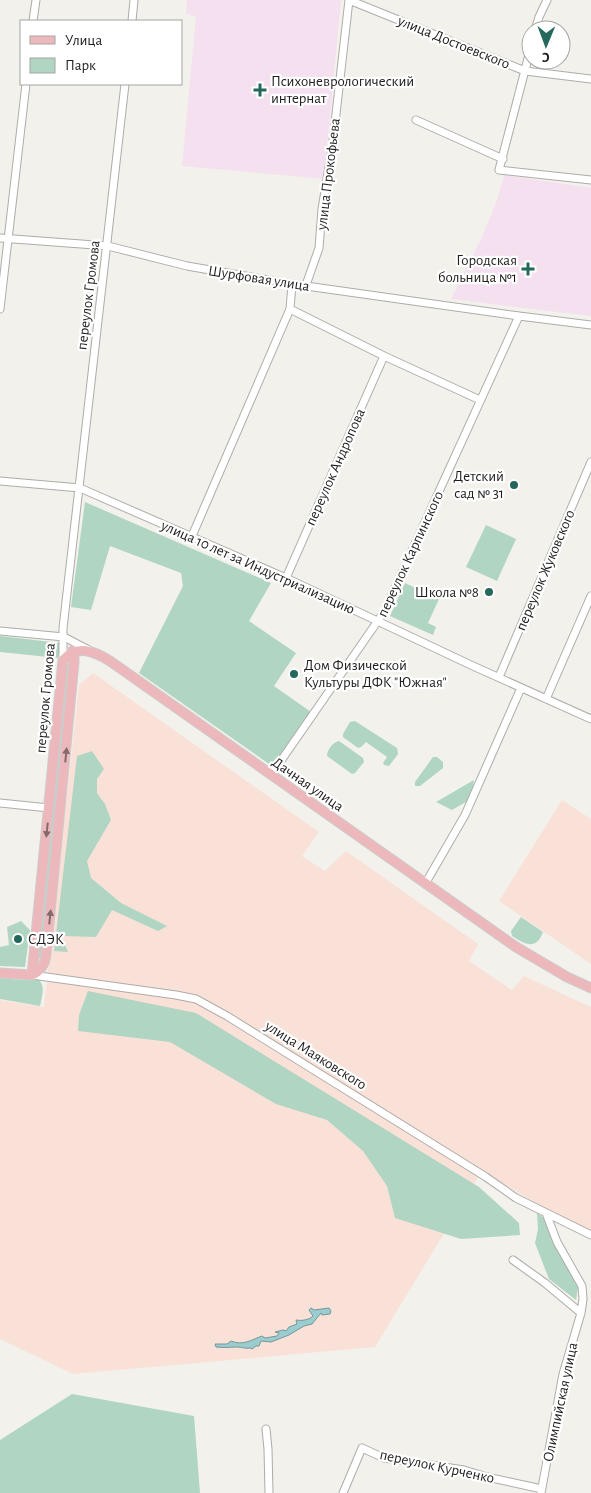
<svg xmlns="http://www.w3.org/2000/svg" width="591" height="1493" viewBox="0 0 591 1493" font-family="'Alegreya Sans',sans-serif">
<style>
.industrial{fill:#fae1d8}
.medical{fill:#f5e0ef}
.green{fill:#b0d5c3}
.water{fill:#9accd0;stroke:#75989a}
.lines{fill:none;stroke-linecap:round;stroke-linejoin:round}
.minor-casing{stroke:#aeaca8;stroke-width:9}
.major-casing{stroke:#cecdcd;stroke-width:11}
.minor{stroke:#fff;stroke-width:7}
.major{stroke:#ecb8bc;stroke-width:9}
.oneway{fill:#856a6c}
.poi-dot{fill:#23685b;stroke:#fff;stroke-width:2}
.labels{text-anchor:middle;stroke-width:4.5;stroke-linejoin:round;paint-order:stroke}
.street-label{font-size:15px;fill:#1e1d1c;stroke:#fff}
.poi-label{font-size:15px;fill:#1e1d1c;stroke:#fff;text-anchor:start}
</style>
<rect width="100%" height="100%" fill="#f3f1ec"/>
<!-- industrial -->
<path class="industrial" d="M 93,673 L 319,832 L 302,856 L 325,871 L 346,851 L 478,944 L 469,961 L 512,990 L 524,976 L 591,1007 L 591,1232 L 534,1202 L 482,1171 L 375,1347 L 73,1374 L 0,1339 L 0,1000 L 44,1007 L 79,685 Z
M 562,800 L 591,819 L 591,964 L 499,901 Z"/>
<!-- medical -->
<path class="medical" d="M 187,0 L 341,0 L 324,179 L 182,166 L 196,16 L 186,14 Z
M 505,175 L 591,188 L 591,316 L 451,299 L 481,239 L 494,208 Z"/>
<!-- green -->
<path class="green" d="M 85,502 L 271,583 L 249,621 L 296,653 L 274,686 L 311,712 L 272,766 L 139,673 L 183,586 L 181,573 L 110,546 L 91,610 L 71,607 Z
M 486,525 L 516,539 L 497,581 L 466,567 Z
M 405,583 L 439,599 L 428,623 L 436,627 L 433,635 L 390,616 Z
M 0,636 L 60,643 L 58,658 L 0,652 Z
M 65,664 L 70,664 L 41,958 L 36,958 Z
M 355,721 L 397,748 L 398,754 L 389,766 L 384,765 L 383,763 L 387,757 L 366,742 L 361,747 L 358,748 L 343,737 L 343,734 L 350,722 Z
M 339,741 L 363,758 L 364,762 L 355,773 L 352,774 L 327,756 C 327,750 333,742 339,741 Z
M 92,751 L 104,769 L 97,779 L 97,793 L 105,804 L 111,820 L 87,861 L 91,878 L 121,903 L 167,926 L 158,931 L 112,910 L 96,937 L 61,936 L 68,952 L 54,951 L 77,756 Z
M 433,757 L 437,757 L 443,762 L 443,768 L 420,786 L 415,786 L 415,782 Z
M 474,780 L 471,799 L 452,810 L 436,802 Z
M 521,917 L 543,932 C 536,951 525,944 512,936 L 511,931 Z
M 21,921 L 30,930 L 25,967 L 0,966 L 0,947 L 9,945 L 7,927 Z
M 0,978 L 23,980 L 38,979 C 46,986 42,996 40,1006 L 0,999 Z
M 88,991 L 196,1013 L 479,1187 L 519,1223 L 520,1235 L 461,1239 L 395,1218 L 387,1186 L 363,1151 L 327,1120 L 276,1104 L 170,1042 L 78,1031 L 79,1015 Z
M 537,1213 L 544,1218 L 555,1245 L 578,1288 L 576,1300 L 549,1279 L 535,1243 L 538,1229 Z
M 72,1394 L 194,1416 L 200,1493 L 0,1493 L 0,1440 Z"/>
<!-- water -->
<path class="water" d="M 311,1308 L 314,1310 L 329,1308 L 331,1311 L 330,1314 L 322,1315 L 321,1313 L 312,1324 L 304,1326 L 289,1335 L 271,1342 L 261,1341 L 259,1346 L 256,1346 L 252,1349 L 250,1348 C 244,1349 243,1347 237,1347 C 230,1347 224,1348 216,1347 L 215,1344 L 227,1344 L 231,1341 C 243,1346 251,1340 262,1336 L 265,1338 L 277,1336 L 279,1333 L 275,1332 L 283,1330 L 286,1331 L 289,1327 L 297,1324 L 296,1320 C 302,1321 309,1320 313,1316 L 309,1310 Z"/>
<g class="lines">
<defs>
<path id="minor" d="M 349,0 L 525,71 L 591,79
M 33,21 L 36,0
M 132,21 L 134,0
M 535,30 L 539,17 L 547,0
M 531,47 L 499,170 L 591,180
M 416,120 L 503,159
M 0,238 L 108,246 L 187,266 L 292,284 L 519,316 L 591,325
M 306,285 L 319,248 L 322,209 L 332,149 L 349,0
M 0,309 L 26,84
M 290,309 L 384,356 L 480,400
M 0,481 L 80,488 L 286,578 L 473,666 L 591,719
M 192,536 L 290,309 L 292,284
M 286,578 L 384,356
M 0,631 L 64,637 L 89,650
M 63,660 L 63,628 L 125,84
M 499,677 L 591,462
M 546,699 L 591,596
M 271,775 L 384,612 L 519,316
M 0,803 L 49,808
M 425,884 L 465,815 L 521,688
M 32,975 L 176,995 L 196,999 L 227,1016 L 486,1177 L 516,1198 L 591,1235
M 513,1260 L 545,1283 L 581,1313
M 266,1429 L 268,1449 L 269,1493
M 343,1493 L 362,1448 L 384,1458 L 464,1470 L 487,1477 L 542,1489
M 541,1493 L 563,1374 L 581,1313 L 583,1299 L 582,1286 L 557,1242 L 546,1213"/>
<path id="major" d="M 72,651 L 74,656 L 74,663 L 46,954 C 45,965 41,971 32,975 L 63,660 C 77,644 94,651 110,661 L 516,947 L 567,977 L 591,988
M 0,973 L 32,975"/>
</defs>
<!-- minor casing -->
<use href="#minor" class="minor-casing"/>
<!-- major casing -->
<use href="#major" class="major-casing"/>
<!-- minor -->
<use href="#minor" class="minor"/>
<!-- major -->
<use href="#major" class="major"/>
</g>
<!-- one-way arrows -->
<defs><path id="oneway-solid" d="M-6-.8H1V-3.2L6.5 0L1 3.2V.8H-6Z" transform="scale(1.25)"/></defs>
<g class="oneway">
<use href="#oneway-solid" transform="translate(66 755) rotate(-84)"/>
<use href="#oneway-solid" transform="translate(47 830) rotate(96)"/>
<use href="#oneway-solid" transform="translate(50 917) rotate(-84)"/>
</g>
<!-- markers -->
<g class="poi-dot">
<path d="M257.5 82.5h5v5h5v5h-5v5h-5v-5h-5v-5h5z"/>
<path d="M525.5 261.5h5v5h5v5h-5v5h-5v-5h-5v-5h5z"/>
<circle cx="514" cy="485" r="5"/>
<circle cx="489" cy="592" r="5"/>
<circle cx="294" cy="674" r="5"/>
<circle cx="18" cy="939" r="5"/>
</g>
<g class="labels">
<!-- street labels -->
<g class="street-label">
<text transform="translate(454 42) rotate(22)" y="5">улица Достоевского</text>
<text transform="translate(328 174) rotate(-83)" y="5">улица Прокофьева</text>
<text transform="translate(259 278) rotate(9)" y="5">Шурфовая улица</text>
<text transform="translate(88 295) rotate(-83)" y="5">переулок Громова</text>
<text transform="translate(335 467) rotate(-66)" y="5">переулок Андропова</text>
<text transform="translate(410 554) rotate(-65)" y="5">переулок Карпинского</text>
<text transform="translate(258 567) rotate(24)" y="5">улица 10 лет за Индустриализацию</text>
<text transform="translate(545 570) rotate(-67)" y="5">переулок Жуковского</text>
<text transform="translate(45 698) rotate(-85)" y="5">переулок Громова</text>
<text transform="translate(308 784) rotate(35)" y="5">Дачная улица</text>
<text transform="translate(316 1055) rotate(32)" y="5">улица Маяковского</text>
<text transform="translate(560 1402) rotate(-78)" y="5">Олимпийская улица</text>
<text transform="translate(437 1466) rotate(12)" y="5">переулок Курченко</text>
</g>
<!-- poi labels -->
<g class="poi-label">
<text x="271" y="86">Психоневрологический<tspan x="271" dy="17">интернат</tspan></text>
<text x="517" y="265" text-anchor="end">Городская<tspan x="517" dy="17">больница №1</tspan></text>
<text x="504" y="481" text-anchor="end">Детский<tspan x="504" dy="17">сад № 31</tspan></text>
<text x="479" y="597" text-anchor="end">Школа №8</text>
<text x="304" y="670">Дом Физической<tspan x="304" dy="17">Культуры ДФК "Южная"</tspan></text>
<text x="28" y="944">СДЭК</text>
</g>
</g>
<!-- legend -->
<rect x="20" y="20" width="162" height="65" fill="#ffffff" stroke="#a5a5a4"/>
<rect x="30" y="36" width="25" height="8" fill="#ecb8bc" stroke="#a5a5a4"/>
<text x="65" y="45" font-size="15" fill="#1e1d1c">Улица</text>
<rect x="30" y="58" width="25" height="15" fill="#b0d5c3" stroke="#a5a5a4"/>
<text x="65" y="70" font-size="15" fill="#1e1d1c">Парк</text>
<!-- north arrow -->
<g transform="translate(546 45) rotate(181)"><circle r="24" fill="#ffffff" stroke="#a5a5a4"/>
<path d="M0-4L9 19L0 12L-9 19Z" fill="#23685b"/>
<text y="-8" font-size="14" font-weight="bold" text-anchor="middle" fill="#1e1d1c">С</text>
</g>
</svg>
